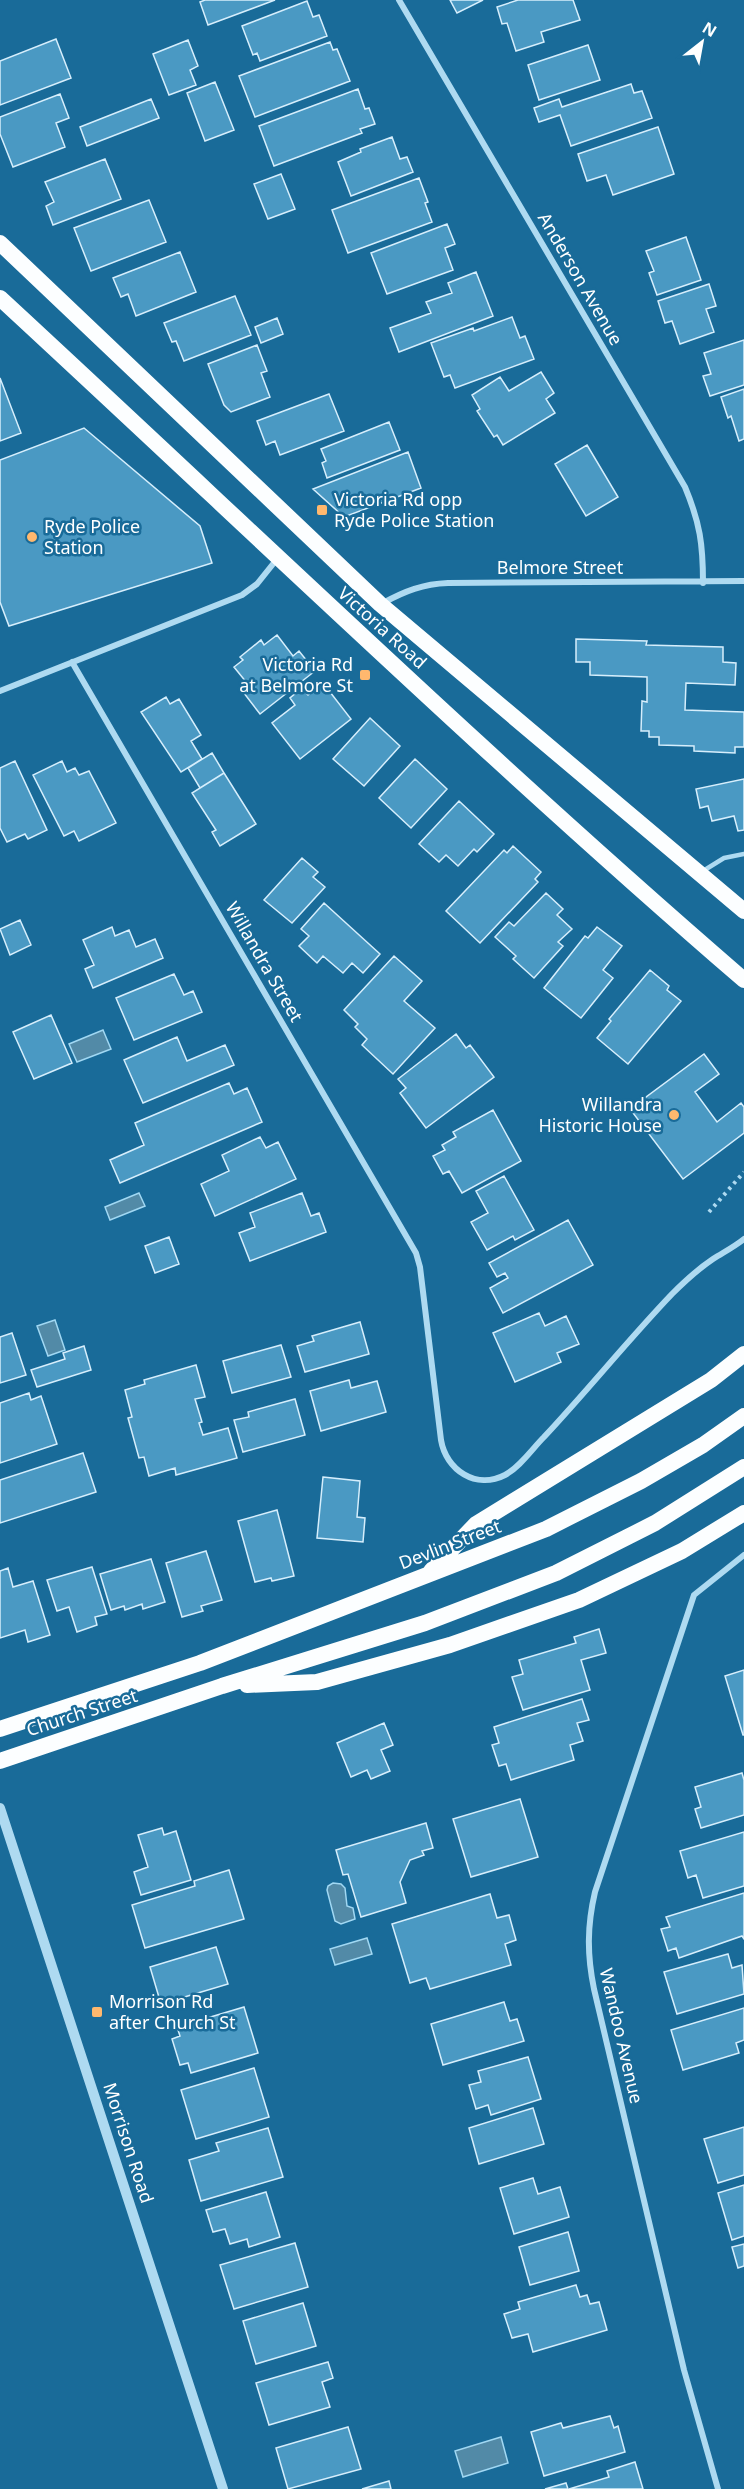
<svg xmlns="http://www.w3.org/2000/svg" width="744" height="2489" viewBox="0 0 744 2489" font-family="'Noto Sans',sans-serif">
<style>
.water{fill:#528aa7;stroke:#a1d8f3;stroke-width:1.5}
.building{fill:#4a99c3;stroke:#d6eefc;stroke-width:1.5}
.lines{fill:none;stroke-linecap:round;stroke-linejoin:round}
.path{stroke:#aedaf1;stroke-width:4;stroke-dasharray:3 4.5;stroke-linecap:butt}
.service{stroke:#aedaf1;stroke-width:4.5}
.minor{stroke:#aedaf1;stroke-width:6}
.tertiary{stroke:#aedaf1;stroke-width:10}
.trunk{stroke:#fcfeff;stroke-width:16}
.poi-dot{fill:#ffb86e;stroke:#196b99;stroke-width:2}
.labels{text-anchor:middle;stroke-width:5;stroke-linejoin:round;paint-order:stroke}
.street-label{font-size:18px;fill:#fff;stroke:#196b99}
.poi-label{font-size:18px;fill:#fff;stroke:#196b99;text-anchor:start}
</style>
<rect width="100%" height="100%" fill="#196b99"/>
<!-- water -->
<path class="water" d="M 103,1030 L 111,1049 L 77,1062 L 69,1044 Z
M 139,1193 L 145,1206 L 110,1220 L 105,1207 Z
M 55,1320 L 65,1350 L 48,1356 L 37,1326 Z
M 333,1883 L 341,1884 L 345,1888 L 347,1906 L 353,1908 L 355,1919 L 341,1924 L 335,1921 L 327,1890 L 328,1886 Z
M 367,1938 L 372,1954 L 335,1965 L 330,1949 Z
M 501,2437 L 508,2463 L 463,2477 L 455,2451 Z"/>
<!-- building -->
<path class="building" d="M 205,0 L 275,0 L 208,25 L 200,2 Z
M 450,0 L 483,0 L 457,13 Z
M 518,0 L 573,0 L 580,20 L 541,32 L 544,42 L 516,51 L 507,23 L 502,24 L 497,7 Z
M 307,1 L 313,17 L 319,15 L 327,36 L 260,61 L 257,53 L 253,55 L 242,26 Z
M 56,39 L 71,78 L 0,105 L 0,61 Z
M 188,40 L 198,66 L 190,70 L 196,85 L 169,95 L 153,54 Z
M 330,42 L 333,50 L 337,49 L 350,81 L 255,117 L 239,76 Z
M 588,45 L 600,80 L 539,100 L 528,65 Z
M 215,82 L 234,130 L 205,141 L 187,93 Z
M 631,84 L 634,93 L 642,91 L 652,118 L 571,146 L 560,115 L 539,122 L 534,108 L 559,99 L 562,107 Z
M 358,89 L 365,109 L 369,108 L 375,124 L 360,129 L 362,133 L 274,166 L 259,126 Z
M 60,94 L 69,118 L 56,123 L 65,147 L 13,167 L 0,134 L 0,117 Z
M 151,99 L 159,118 L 87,146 L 80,127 Z
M 658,127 L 674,174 L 613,195 L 606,175 L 587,181 L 578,154 Z
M 392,137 L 400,159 L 407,157 L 413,172 L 351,196 L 338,162 L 361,152 L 360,149 Z
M 105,159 L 121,199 L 53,225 L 46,206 L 54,202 L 45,182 Z
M 281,174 L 295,209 L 268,219 L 254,184 Z
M 419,178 L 428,202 L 425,203 L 432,222 L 348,253 L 332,210 Z
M 149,200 L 166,242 L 91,271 L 74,228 Z
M 447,224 L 455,244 L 445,248 L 453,270 L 387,294 L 371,253 Z
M 686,237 L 701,280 L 657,295 L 649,273 L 654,271 L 646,251 Z
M 180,252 L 196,292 L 136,316 L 128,294 L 121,297 L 113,278 Z
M 476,272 L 493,316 L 399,352 L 390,328 L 431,313 L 426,302 L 452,293 L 448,283 Z
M 709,284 L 716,306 L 706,309 L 714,332 L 680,344 L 672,321 L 665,323 L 658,301 Z
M 235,296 L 251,335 L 184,361 L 176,341 L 172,342 L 164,323 Z
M 512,317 L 520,338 L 525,336 L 534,359 L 455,388 L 450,375 L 444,377 L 431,343 L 473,328 L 474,331 Z
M 277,318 L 283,334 L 261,343 L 255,327 Z
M 744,340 L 744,385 L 710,396 L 703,376 L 711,374 L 704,353 Z
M 257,345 L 267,371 L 261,373 L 270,397 L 231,412 L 224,405 L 208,364 Z
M 541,372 L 554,393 L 546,399 L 555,413 L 503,445 L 497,435 L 494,437 L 477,411 L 480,409 L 472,395 L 500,377 L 509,391 Z
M 0,378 L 21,433 L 0,441 Z
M 744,389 L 744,439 L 739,441 L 731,416 L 728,418 L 721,397 Z
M 329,394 L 344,431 L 280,455 L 275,441 L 266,445 L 257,421 Z
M 389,422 L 400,450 L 327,478 L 322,463 L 326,461 L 321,449 Z
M 84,428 L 200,526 L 212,563 L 9,626 L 0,602 L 0,460 Z
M 587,445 L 618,497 L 586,516 L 555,464 Z
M 408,452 L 421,488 L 344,517 L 313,489 Z
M 277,635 L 293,656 L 299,651 L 315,671 L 260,714 L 240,688 L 247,683 L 234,667 L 243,660 L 240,657 L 261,640 L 264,645 Z
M 576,639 L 647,641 L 646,645 L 723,647 L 723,662 L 736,663 L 735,685 L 686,683 L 685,710 L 744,712 L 744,747 L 735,747 L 735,753 L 694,751 L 694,746 L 659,745 L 659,737 L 649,737 L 649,731 L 641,731 L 642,701 L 647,702 L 647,677 L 590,675 L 590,662 L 576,662 Z
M 323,683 L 351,719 L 300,759 L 272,723 L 295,705 L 290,698 L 302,688 L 308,695 Z
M 166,697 L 170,704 L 179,699 L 201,735 L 191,741 L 202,759 L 181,772 L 141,712 Z
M 370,718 L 400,746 L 364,786 L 333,759 Z
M 212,753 L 224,773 L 200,788 L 188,768 Z
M 415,759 L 447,789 L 411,828 L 379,798 Z
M 15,761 L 47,830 L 28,839 L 25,834 L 7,842 L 0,828 L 0,768 Z
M 62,761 L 67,772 L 75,768 L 79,775 L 89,771 L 116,823 L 79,841 L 74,831 L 64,836 L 33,775 Z
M 224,773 L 256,824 L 220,846 L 212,832 L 216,830 L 192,793 Z
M 744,779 L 744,830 L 738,831 L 734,816 L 712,821 L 708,806 L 700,808 L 696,789 Z
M 459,801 L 494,834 L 477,852 L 474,849 L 458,866 L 446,855 L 439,862 L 419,844 Z
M 513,846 L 541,872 L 535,879 L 538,882 L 480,943 L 446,911 L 504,850 L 507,853 Z
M 302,858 L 318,872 L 313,877 L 325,887 L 292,923 L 264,900 Z
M 546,893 L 563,909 L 557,915 L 572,929 L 558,942 L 563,946 L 534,978 L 513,959 L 516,956 L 495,937 L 509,922 L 514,926 Z
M 324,903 L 380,954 L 363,973 L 352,963 L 343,973 L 323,956 L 317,963 L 299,946 L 309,936 L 301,929 Z
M 20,920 L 31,945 L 10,955 L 0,929 Z
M 112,927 L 115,936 L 129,930 L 136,947 L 155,939 L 163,958 L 93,988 L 85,969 L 94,965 L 83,940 Z
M 597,927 L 622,946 L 603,970 L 613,978 L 581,1018 L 544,988 L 585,936 L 588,938 Z
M 394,956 L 422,981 L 404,1001 L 435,1028 L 393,1074 L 362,1045 L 367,1039 L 355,1027 L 358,1024 L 344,1010 Z
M 650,970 L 669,986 L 667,990 L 681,1001 L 628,1064 L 597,1038 L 611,1021 L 609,1019 Z
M 174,974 L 184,995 L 193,991 L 202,1012 L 134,1040 L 116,998 Z
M 51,1015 L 72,1063 L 34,1079 L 13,1032 Z
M 456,1034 L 466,1048 L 470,1045 L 494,1077 L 426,1128 L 400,1093 L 406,1088 L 398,1079 Z
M 177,1037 L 187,1061 L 225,1045 L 234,1065 L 143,1103 L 124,1060 Z
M 704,1054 L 719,1074 L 695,1092 L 717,1122 L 741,1103 L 744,1107 L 744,1133 L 683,1179 L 630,1109 Z
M 229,1083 L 234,1094 L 247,1088 L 262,1122 L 120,1183 L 110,1160 L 144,1145 L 135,1123 Z
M 493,1110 L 521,1161 L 462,1193 L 449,1171 L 443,1174 L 433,1156 L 445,1150 L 442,1145 L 456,1137 L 453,1132 Z
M 260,1137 L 266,1148 L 278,1142 L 296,1179 L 215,1216 L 201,1184 L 229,1171 L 222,1155 Z
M 504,1176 L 534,1230 L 515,1240 L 513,1236 L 487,1250 L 471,1222 L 488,1213 L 476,1191 Z
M 302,1193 L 311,1216 L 319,1213 L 326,1232 L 250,1261 L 239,1233 L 255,1227 L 250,1213 Z
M 568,1220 L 593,1265 L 503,1313 L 490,1288 L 508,1278 L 505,1273 L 497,1277 L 489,1263 Z
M 169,1237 L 179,1264 L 155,1273 L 145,1246 Z
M 539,1313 L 545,1326 L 566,1316 L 579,1344 L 557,1353 L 561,1362 L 515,1382 L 493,1333 Z
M 360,1322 L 369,1354 L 305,1372 L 297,1346 L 314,1341 L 312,1336 Z
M 12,1333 L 26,1375 L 0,1383 L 0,1337 Z
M 281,1345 L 291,1377 L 232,1393 L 223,1361 Z
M 84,1346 L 91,1370 L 37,1387 L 31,1370 L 65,1359 L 63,1353 Z
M 196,1365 L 205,1397 L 195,1399 L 202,1422 L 199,1423 L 203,1435 L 228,1428 L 237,1458 L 176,1475 L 175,1468 L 149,1476 L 144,1457 L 139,1458 L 128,1418 L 132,1417 L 125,1390 L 145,1384 L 144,1380 Z
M 349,1380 L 351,1388 L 377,1381 L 386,1412 L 321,1431 L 310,1391 Z
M 29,1393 L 31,1400 L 41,1396 L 57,1444 L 0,1463 L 0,1403 Z
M 295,1399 L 305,1435 L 243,1452 L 234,1420 L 249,1417 L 248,1412 Z
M 83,1453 L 96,1492 L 0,1523 L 0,1480 Z
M 323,1477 L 360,1481 L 357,1517 L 365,1518 L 363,1542 L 317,1538 Z
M 277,1510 L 294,1576 L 272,1581 L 271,1578 L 255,1582 L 238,1521 Z
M 206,1551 L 222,1600 L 201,1606 L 203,1611 L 182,1617 L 166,1563 Z
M 151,1559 L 165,1602 L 143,1609 L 142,1604 L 125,1610 L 124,1606 L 111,1610 L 100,1574 Z
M 92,1567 L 107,1614 L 95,1617 L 97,1625 L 77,1632 L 69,1607 L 57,1611 L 47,1580 Z
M 8,1568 L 13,1587 L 33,1581 L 50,1635 L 28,1642 L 25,1630 L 0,1638 L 0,1571 Z
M 599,1629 L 606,1653 L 581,1660 L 590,1690 L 523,1710 L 512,1677 L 523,1674 L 519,1660 L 576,1643 L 574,1637 Z
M 744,1670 L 744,1735 L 743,1735 L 725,1676 Z
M 582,1699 L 589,1720 L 577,1723 L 583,1741 L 570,1745 L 574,1760 L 511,1780 L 506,1764 L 499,1766 L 492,1745 L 499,1743 L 494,1727 Z
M 384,1723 L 393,1745 L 381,1750 L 390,1771 L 371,1779 L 367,1770 L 351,1777 L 337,1743 Z
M 742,1773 L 744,1780 L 744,1815 L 701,1828 L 695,1809 L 701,1807 L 695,1787 Z
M 520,1799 L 538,1857 L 471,1877 L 453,1819 Z
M 426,1823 L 433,1848 L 422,1851 L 424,1855 L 410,1860 L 400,1882 L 406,1903 L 361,1917 L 348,1874 L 343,1875 L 336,1850 Z
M 162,1828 L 164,1835 L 176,1831 L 191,1880 L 141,1895 L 134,1872 L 148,1867 L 138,1835 Z
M 744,1832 L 744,1886 L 703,1898 L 696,1875 L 688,1878 L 680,1851 Z
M 229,1870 L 244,1919 L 145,1948 L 132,1905 L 195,1886 L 194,1881 Z
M 744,1893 L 744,1939 L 742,1936 L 679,1958 L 676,1948 L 668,1951 L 661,1929 L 670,1927 L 666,1917 Z
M 490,1894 L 497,1918 L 509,1915 L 516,1940 L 505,1944 L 511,1965 L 430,1989 L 426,1978 L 410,1983 L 392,1924 Z
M 216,1947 L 228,1984 L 161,2004 L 150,1967 Z
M 728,1954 L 732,1968 L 742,1965 L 744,1994 L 677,2014 L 664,1972 Z
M 504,2002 L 510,2021 L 517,2019 L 524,2041 L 443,2065 L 431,2024 Z
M 244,2007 L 258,2053 L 191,2073 L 188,2063 L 180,2065 L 172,2039 L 180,2036 L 177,2027 Z
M 744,2008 L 744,2040 L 736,2043 L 739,2053 L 683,2070 L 671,2030 Z
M 528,2057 L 541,2099 L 491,2115 L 488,2105 L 476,2109 L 469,2085 L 481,2082 L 478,2071 Z
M 254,2068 L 269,2117 L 196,2139 L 181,2090 Z
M 533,2108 L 544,2144 L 479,2164 L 469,2128 Z
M 744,2127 L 744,2175 L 718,2183 L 704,2139 Z
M 268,2128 L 283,2177 L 201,2201 L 189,2160 L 219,2151 L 216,2143 Z
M 533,2178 L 538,2194 L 560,2187 L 569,2217 L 514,2234 L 500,2188 Z
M 744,2185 L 744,2236 L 732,2240 L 718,2193 Z
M 266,2192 L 280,2237 L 249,2247 L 247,2239 L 230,2244 L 225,2229 L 213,2232 L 206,2210 Z
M 568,2232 L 579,2271 L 530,2285 L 519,2247 Z
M 295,2243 L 308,2287 L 234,2309 L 220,2265 Z
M 744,2244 L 744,2266 L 738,2268 L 732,2247 Z
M 576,2285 L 580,2297 L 587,2295 L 590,2304 L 599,2302 L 607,2330 L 533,2352 L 528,2334 L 512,2338 L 504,2314 L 520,2309 L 518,2302 Z
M 303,2303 L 316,2346 L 256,2364 L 243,2321 Z
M 328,2362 L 333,2378 L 322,2382 L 330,2407 L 269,2425 L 256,2383 Z
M 610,2416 L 614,2428 L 618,2426 L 625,2452 L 544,2476 L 531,2432 L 561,2423 L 563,2428 Z
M 348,2427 L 361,2469 L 288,2489 L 276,2448 Z
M 635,2462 L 643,2489 L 569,2489 L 609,2477 L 607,2471 Z
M 389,2481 L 391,2489 L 362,2489 Z
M 566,2483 L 568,2489 L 545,2489 Z"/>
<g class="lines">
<!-- path -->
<path class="path" d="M 709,1212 L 744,1172"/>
<!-- service -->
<path class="service" d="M 703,871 L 724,858 L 744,854"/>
<!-- minor -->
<path class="minor" d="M 399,0 L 685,487 C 700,523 703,544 703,583
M 383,603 C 405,591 423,584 448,583 L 744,581
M 72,662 L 416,1253 L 420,1267 L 441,1440 C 446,1470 476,1490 505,1475 C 520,1467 532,1449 544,1437 C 588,1390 628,1340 672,1294 C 685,1281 698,1269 713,1259 C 724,1252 734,1247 744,1239
M 0,691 L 242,595 L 257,584 L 277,559
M 718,2489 L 684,2370 L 594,1989 C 587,1955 587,1926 595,1892 L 694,1595 L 744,1555"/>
<!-- tertiary -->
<path class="tertiary" d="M 0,1808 L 223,2489"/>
<!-- trunk -->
<path class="trunk" d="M 0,243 L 380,604 L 744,911
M 0,298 C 247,526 489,760 744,980
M 431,1571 L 476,1524 L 711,1380 L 744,1354
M 247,1685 L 317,1682 L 450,1645 L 579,1600 L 682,1551 L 744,1513
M 0,1729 L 200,1663 L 546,1529 L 641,1481 L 703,1445 L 744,1416
M 0,1761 L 222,1686 L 425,1623 L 556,1573 L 655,1523 L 744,1467"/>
</g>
<!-- markers -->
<g class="poi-dot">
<rect x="316" y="504" width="12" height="12" rx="3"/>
<circle cx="32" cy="537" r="6"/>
<rect x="359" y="669" width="12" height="12" rx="3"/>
<circle cx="674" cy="1115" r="6"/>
<rect x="91" y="2006" width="12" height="12" rx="3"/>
</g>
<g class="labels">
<!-- street labels -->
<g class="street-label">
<text transform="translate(580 279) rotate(60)" y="6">Anderson Avenue</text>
<text x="560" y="574">Belmore Street</text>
<text transform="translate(382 628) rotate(42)" y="6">Victoria Road</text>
<text transform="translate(264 962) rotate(60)" y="6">Willandra Street</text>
<text transform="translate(450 1545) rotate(-21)" y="6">Devlin Street</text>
<text transform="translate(82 1713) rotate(-18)" y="6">Church Street</text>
<text transform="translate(621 2036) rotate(77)" y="6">Wandoo Avenue</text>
<text transform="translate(128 2143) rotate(72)" y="6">Morrison Road</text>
</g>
<!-- poi labels -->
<g class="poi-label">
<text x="334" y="506">Victoria Rd opp<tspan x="334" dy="21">Ryde Police Station</tspan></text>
<text x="44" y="533">Ryde Police<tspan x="44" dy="21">Station</tspan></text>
<text x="353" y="671" text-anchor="end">Victoria Rd<tspan x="353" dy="21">at Belmore St</tspan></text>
<text x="662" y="1111" text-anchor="end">Willandra<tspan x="662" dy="21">Historic House</tspan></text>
<text x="109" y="2008">Morrison Rd<tspan x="109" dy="21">after Church St</tspan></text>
</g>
</g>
<!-- north arrow -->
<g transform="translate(702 42) rotate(31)" stroke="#196b99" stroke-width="4.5" paint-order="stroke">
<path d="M0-4.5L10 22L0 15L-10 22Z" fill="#ffffff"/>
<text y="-9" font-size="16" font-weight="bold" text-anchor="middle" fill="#ffffff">N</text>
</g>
</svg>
